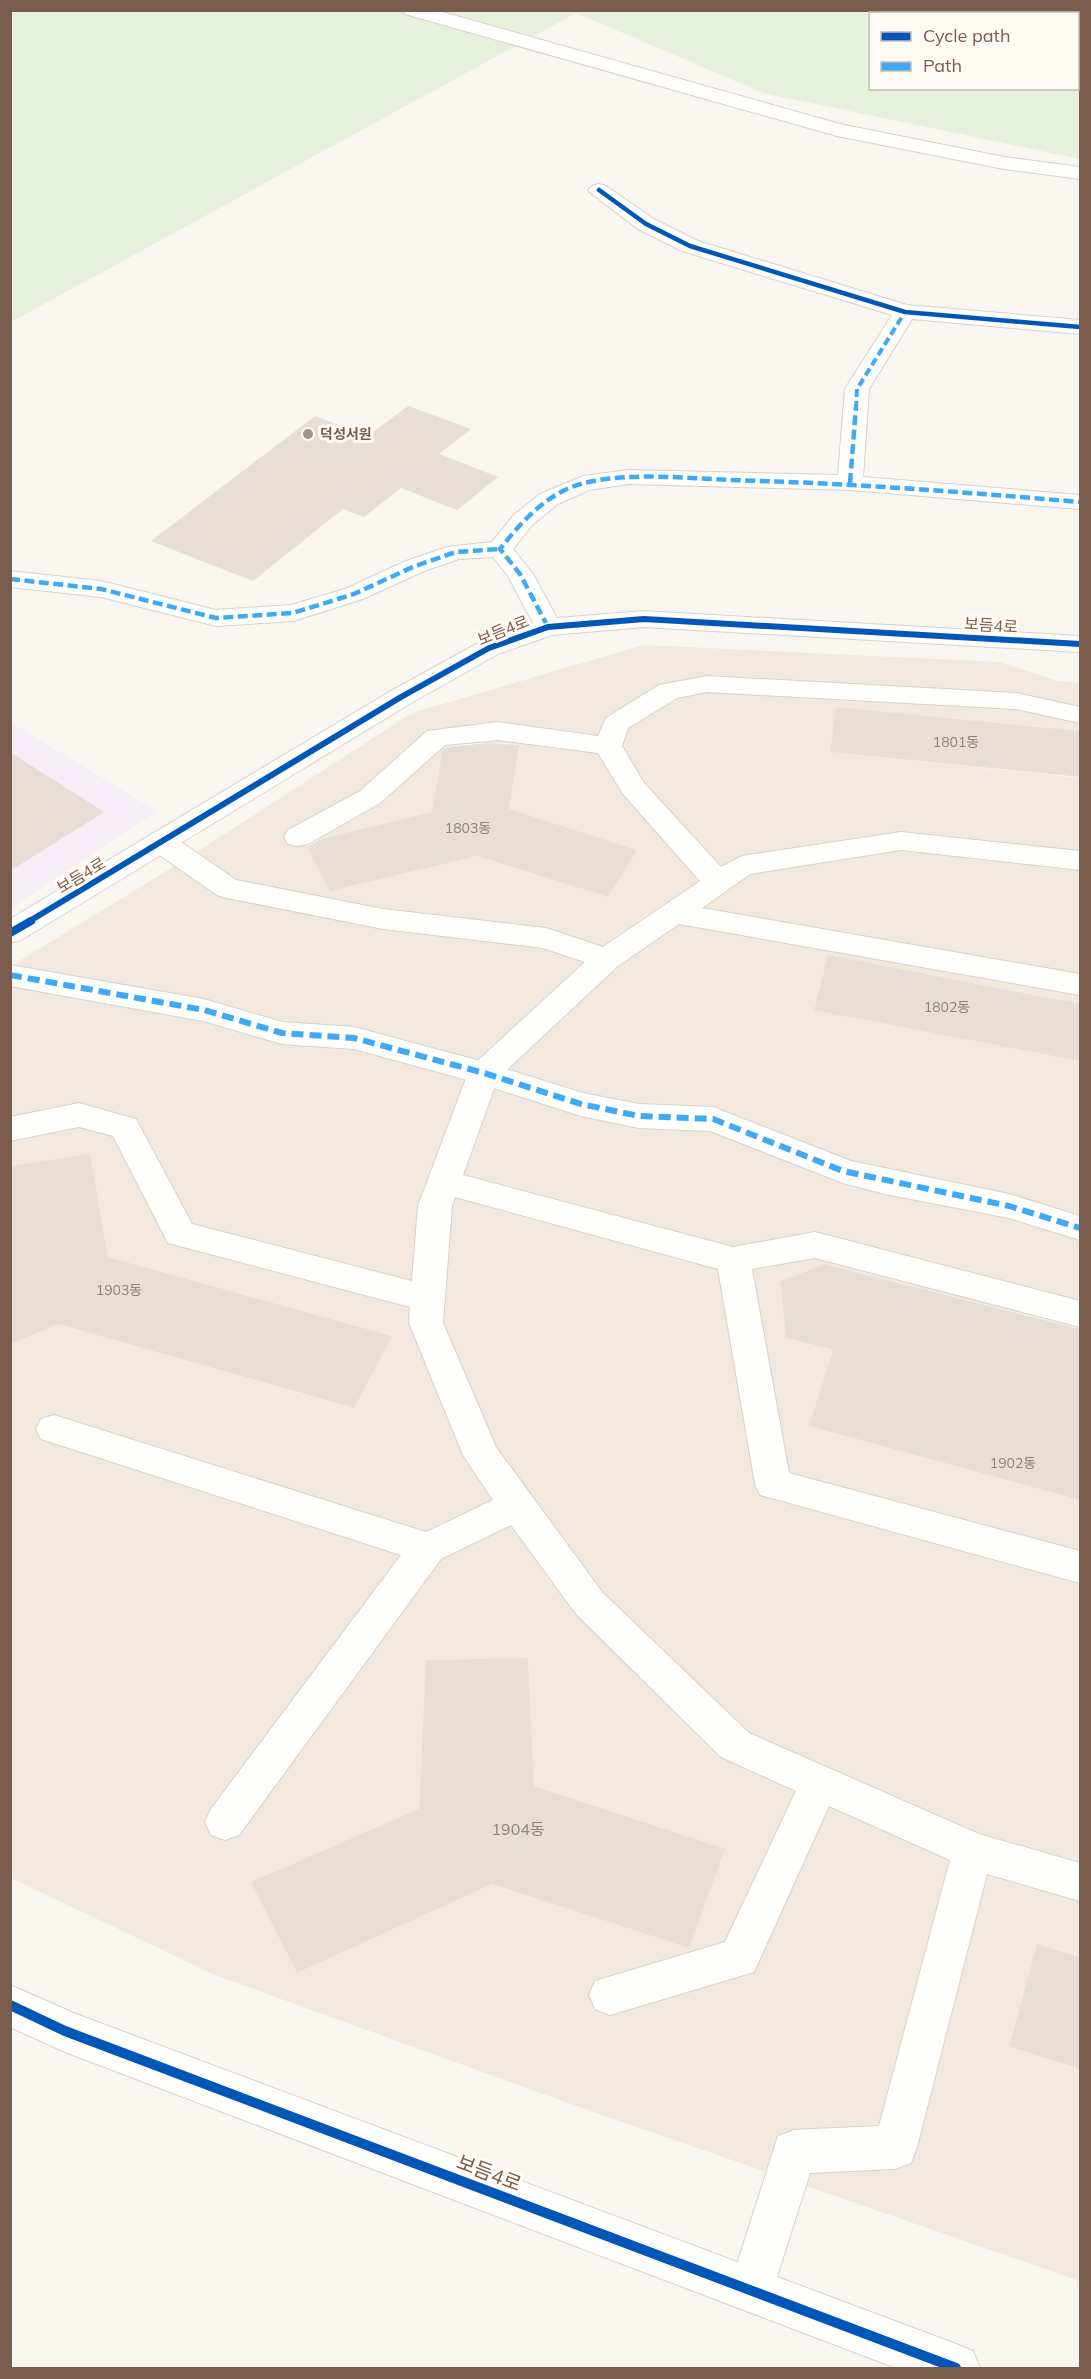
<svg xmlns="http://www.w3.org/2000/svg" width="1091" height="2379" viewBox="0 0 1091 2379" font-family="Mulish,'Noto Sans KR',sans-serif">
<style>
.residential{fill:#f2e8de;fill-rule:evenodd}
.education{fill:#f6eef6}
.green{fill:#e7f0db;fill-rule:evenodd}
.building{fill:#e6ded7}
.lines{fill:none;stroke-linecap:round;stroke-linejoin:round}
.service-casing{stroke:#d7d1cb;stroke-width:2}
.pedestrian-casing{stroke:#d7d1cb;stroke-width:2}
.minor-casing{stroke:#d7d1cb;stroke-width:2}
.service{fill:#fefefd;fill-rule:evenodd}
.pedestrian{fill:#fefefd;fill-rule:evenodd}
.minor{fill:#fefefd;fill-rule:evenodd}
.quiet-far2{stroke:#3fa9f5;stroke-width:4;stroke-dasharray:8 4;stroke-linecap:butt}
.quiet-far1{stroke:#3fa9f5;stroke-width:4.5;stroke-dasharray:10 4.5;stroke-linecap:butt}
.quiet{stroke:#3fa9f5;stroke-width:6;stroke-dasharray:12 6;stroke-linecap:butt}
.cycleway-far3-casing{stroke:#fffaf3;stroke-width:7}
.cycleway-far2-casing{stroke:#fffaf3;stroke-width:9}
.cycleway-far1-casing{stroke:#fffaf3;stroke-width:11}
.cycleway-casing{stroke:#fffaf3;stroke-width:14}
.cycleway-far3{stroke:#0057b8;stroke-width:4.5}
.cycleway-far2{stroke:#0057b8;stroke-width:6}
.cycleway-far1{stroke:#0057b8;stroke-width:8}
.cycleway{stroke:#0057b8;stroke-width:10}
.poi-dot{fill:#a69286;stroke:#fffaf3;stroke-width:2}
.labels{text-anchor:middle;stroke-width:6;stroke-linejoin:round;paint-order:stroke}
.far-poi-label{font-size:14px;font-weight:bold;fill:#7a5c4d;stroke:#fffaf3;text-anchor:start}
.number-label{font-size:14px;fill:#977e72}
.street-label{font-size:16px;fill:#7a5c4d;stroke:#fffaf3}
.near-number-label{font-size:16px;fill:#977e72}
.near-street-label{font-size:20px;fill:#7a5c4d;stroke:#fffaf3}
</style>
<rect width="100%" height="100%" fill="#f9f5f0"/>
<!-- residential -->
<path class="residential" d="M 644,645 L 999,662 L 1058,681 L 1080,683 L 1080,731 L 836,707 L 830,752 L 1080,778 L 1080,1004 L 828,955 L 814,1009 L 1080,1061 L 1080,1328 L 824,1264 L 780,1283 L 786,1338 L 1080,1415 L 1080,1421 L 832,1355 L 809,1426 L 1080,1500 L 1080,1957 L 1037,1944 L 1009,2045 L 1080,2069 L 1080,2281 L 568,2103 L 215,1975 L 11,1878 L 11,1345 L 58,1324 L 353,1408 L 392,1336 L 108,1257 L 90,1154 L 11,1166 L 11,966 L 178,864 L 412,713 ZM 445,742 L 518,744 L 509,809 L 637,850 L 608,897 L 477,856 L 330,891 L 306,843 L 432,812 ZM 528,1658 L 534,1786 L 724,1849 L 689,1948 L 492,1884 L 297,1973 L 252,1882 L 419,1809 L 426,1660 Z"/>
<!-- education -->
<path class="education" d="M 10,722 L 157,811 L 11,908 L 10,908 Z"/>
<!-- green -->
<path class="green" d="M 11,11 L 1080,11 L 1080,159 L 763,93 L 576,13 L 11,322 ZM 870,14 L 1078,14 L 1078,88 L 870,88 Z"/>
<!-- building -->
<path class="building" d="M 408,406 L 471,429 L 439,454 L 498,477 L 457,510 L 401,488 L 364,517 L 343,509 L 253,581 L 151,541 L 315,416 L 368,436 Z
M 836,707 L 1080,731 L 1080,777 L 830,752 Z
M 489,743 L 519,745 L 509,809 L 637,850 L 608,897 L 477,856 L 330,891 L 307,847 L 321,839 L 432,812 L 443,750 L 446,747 Z
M 10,752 L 104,812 L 10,871 Z
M 828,955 L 1080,1004 L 1080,1061 L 814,1010 Z
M 90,1154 L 108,1257 L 392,1336 L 354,1408 L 58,1324 L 10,1345 L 10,1166 Z
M 824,1264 L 1080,1329 L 1080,1500 L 809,1426 L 833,1350 L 786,1338 L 780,1282 Z
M 528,1658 L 534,1786 L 725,1849 L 689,1948 L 492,1884 L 297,1973 L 251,1882 L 419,1809 L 426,1660 Z
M 1037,1944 L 1080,1957 L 1080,2069 L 1009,2046 Z"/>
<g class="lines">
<defs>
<path id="service" d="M 403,10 L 435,10 L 840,124 L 1004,157 L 1080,167 L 1080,179 L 1004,169 L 837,136 L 405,14 Z
M 707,676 L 1016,693 L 1080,707 L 1080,723 L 1016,709 L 707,692 L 677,698 L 628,728 L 622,746 L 644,783 L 721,867 L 742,856 L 901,832 L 1080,851 L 1080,870 L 901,850 L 750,874 L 702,908 L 1080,974 L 1080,995 L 679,924 L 618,966 L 498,1078 L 463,1175 L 733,1247 L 815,1232 L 1080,1301 L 1080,1327 L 815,1258 L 752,1269 L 789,1473 L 1080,1551 L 1080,1583 L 760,1495 L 755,1484 L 718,1269 L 455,1197 L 452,1206 L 443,1323 L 496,1447 L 602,1592 L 749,1733 L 979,1834 L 1080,1863 L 1080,1901 L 987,1874 L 917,2147 L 911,2163 L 895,2169 L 810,2173 L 768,2305 L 752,2312 L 736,2305 L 729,2289 L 778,2136 L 794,2130 L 879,2126 L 950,1860 L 829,1806 L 754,1972 L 610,2015 L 595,2009 L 589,1995 L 595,1981 L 725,1942 L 796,1791 L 721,1757 L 576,1614 L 511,1525 L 441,1559 L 239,1835 L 225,1840 L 211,1835 L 205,1822 L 211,1809 L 401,1555 L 41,1439 L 36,1429 L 41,1419 L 54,1415 L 426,1532 L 493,1500 L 463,1455 L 409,1323 L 410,1307 L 168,1243 L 113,1136 L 79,1127 L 10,1141 L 10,1117 L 79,1103 L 136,1119 L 192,1224 L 412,1281 L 418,1206 L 468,1073 L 473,1065 L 585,962 L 543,948 L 383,929 L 227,898 L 217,895 L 151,849 L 147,842 L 151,835 L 161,833 L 171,835 L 236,880 L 383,909 L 546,928 L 603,947 L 700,881 L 623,794 L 598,753 L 498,740 L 445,745 L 380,803 L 308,844 L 298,846 L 288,844 L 284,837 L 288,830 L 360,791 L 427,731 L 498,722 L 598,736 L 606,718 L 659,685 Z"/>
<path id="pedestrian" d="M 10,965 L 204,999 L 282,1022 L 354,1027 L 484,1062 L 583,1093 L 639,1104 L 713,1107 L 851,1161 L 1009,1194 L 1080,1216 L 1080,1240 L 1009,1218 L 885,1194 L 843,1183 L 710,1131 L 639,1128 L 581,1116 L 478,1083 L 354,1049 L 282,1044 L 203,1021 L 10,986 Z"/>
<path id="minor" d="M 599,184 L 606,186 L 654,219 L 698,241 L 907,305 L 1080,320 L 1080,334 L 912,319 L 869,389 L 863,477 L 1080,495 L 1080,509 L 850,490 L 629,484 L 589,490 L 558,504 L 532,525 L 513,549 L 533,574 L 557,618 L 644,611 L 1080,636 L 1080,652 L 644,627 L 552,635 L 498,654 L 411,703 L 21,940 L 10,943 L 10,919 L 391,691 L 480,642 L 533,623 L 508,576 L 493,557 L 459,559 L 424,571 L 363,599 L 293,621 L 216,626 L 101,597 L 10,587 L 10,571 L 101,581 L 216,610 L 291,605 L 345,589 L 406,561 L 447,547 L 492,542 L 514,515 L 540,494 L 583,476 L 629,470 L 838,475 L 845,389 L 892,315 L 682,251 L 638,229 L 592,194 L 588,190 L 592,186 Z
M 10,1985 L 76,2014 L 956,2344 L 973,2351 L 980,2368 L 896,2368 L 65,2052 L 10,2027 Z"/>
</defs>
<!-- service casing -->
<use href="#service" class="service-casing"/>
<!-- pedestrian casing -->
<use href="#pedestrian" class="pedestrian-casing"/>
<!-- minor casing -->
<use href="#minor" class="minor-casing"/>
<!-- service -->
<use href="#service" class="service"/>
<!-- pedestrian -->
<use href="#pedestrian" class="pedestrian"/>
<!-- minor -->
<use href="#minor" class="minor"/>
<!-- quiet-far2 -->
<path class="quiet-far2" d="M 856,409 L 857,389 L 905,312"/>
<!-- quiet-far1 -->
<path class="quiet-far1" d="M 850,483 L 856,407
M 10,579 L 101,589 L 216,618 L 293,613 L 354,594 L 415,566 L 456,552 L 500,549
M 548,627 L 520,574 L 500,549 C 522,521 548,492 584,483 C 631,472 682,478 730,480 C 847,483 963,492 1080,502"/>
<!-- quiet -->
<path class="quiet" d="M 10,975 L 204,1010 L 282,1033 L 354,1038 L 484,1073 L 581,1104 L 639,1116 L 713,1119 L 843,1171 L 1009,1206 L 1080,1228"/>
<defs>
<path id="cycleway-far3" d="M 599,190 L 646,224 L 690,246 L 905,312 L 1080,327"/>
<path id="cycleway-far2" d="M 28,922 L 401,697 L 489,648 L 548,627 L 644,619 L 1080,644"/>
<path id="cycleway-far1" d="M 10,933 L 31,921"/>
<path id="cycleway" d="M 10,2005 L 65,2031 L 956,2368"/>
</defs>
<!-- cycleway-far3 casing -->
<use href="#cycleway-far3" class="cycleway-far3-casing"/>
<!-- cycleway-far2 casing -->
<use href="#cycleway-far2" class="cycleway-far2-casing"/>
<!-- cycleway-far1 casing -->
<use href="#cycleway-far1" class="cycleway-far1-casing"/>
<!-- cycleway casing -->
<use href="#cycleway" class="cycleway-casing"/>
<!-- cycleway-far3 -->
<use href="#cycleway-far3" class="cycleway-far3"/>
<!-- cycleway-far2 -->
<use href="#cycleway-far2" class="cycleway-far2"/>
<!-- cycleway-far1 -->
<use href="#cycleway-far1" class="cycleway-far1"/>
<!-- cycleway -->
<use href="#cycleway" class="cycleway"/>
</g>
<!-- markers -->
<circle class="poi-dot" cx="308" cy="434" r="6"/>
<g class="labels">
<!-- far-poi labels -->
<g class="far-poi-label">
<text x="320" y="439">덕성서원</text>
</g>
<!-- number labels -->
<g class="number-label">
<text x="956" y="747">1801동</text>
<text x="468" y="833">1803동</text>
<text x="947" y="1012">1802동</text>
<text x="119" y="1295">1903동</text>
<text x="1013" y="1468">1902동</text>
</g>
<!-- street labels -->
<g class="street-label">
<text transform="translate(991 625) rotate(4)" y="6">보듬4로</text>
<text transform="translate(503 630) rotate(-22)" y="6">보듬4로</text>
<text transform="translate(81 875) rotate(-31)" y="6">보듬4로</text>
</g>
<!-- near-number labels -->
<g class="near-number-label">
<text x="518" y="1835">1904동</text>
</g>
<!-- near-street labels -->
<g class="near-street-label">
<text transform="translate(489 2173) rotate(21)" y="7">보듬4로</text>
</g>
</g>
<!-- border -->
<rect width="1091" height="2379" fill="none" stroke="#7a5c4d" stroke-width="24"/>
<!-- legend -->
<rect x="869" y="12" width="210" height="78" fill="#fffaf3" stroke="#cabbb1" stroke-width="1.5"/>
<rect x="881" y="32" width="30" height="9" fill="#0057b8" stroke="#cabbb1" stroke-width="1.5"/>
<text x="923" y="42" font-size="18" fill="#7a5c4d">Cycle path</text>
<rect x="881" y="62" width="30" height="9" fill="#3fa9f5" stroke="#cabbb1" stroke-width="1.5"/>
<text x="923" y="72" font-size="18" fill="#7a5c4d">Path</text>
</svg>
